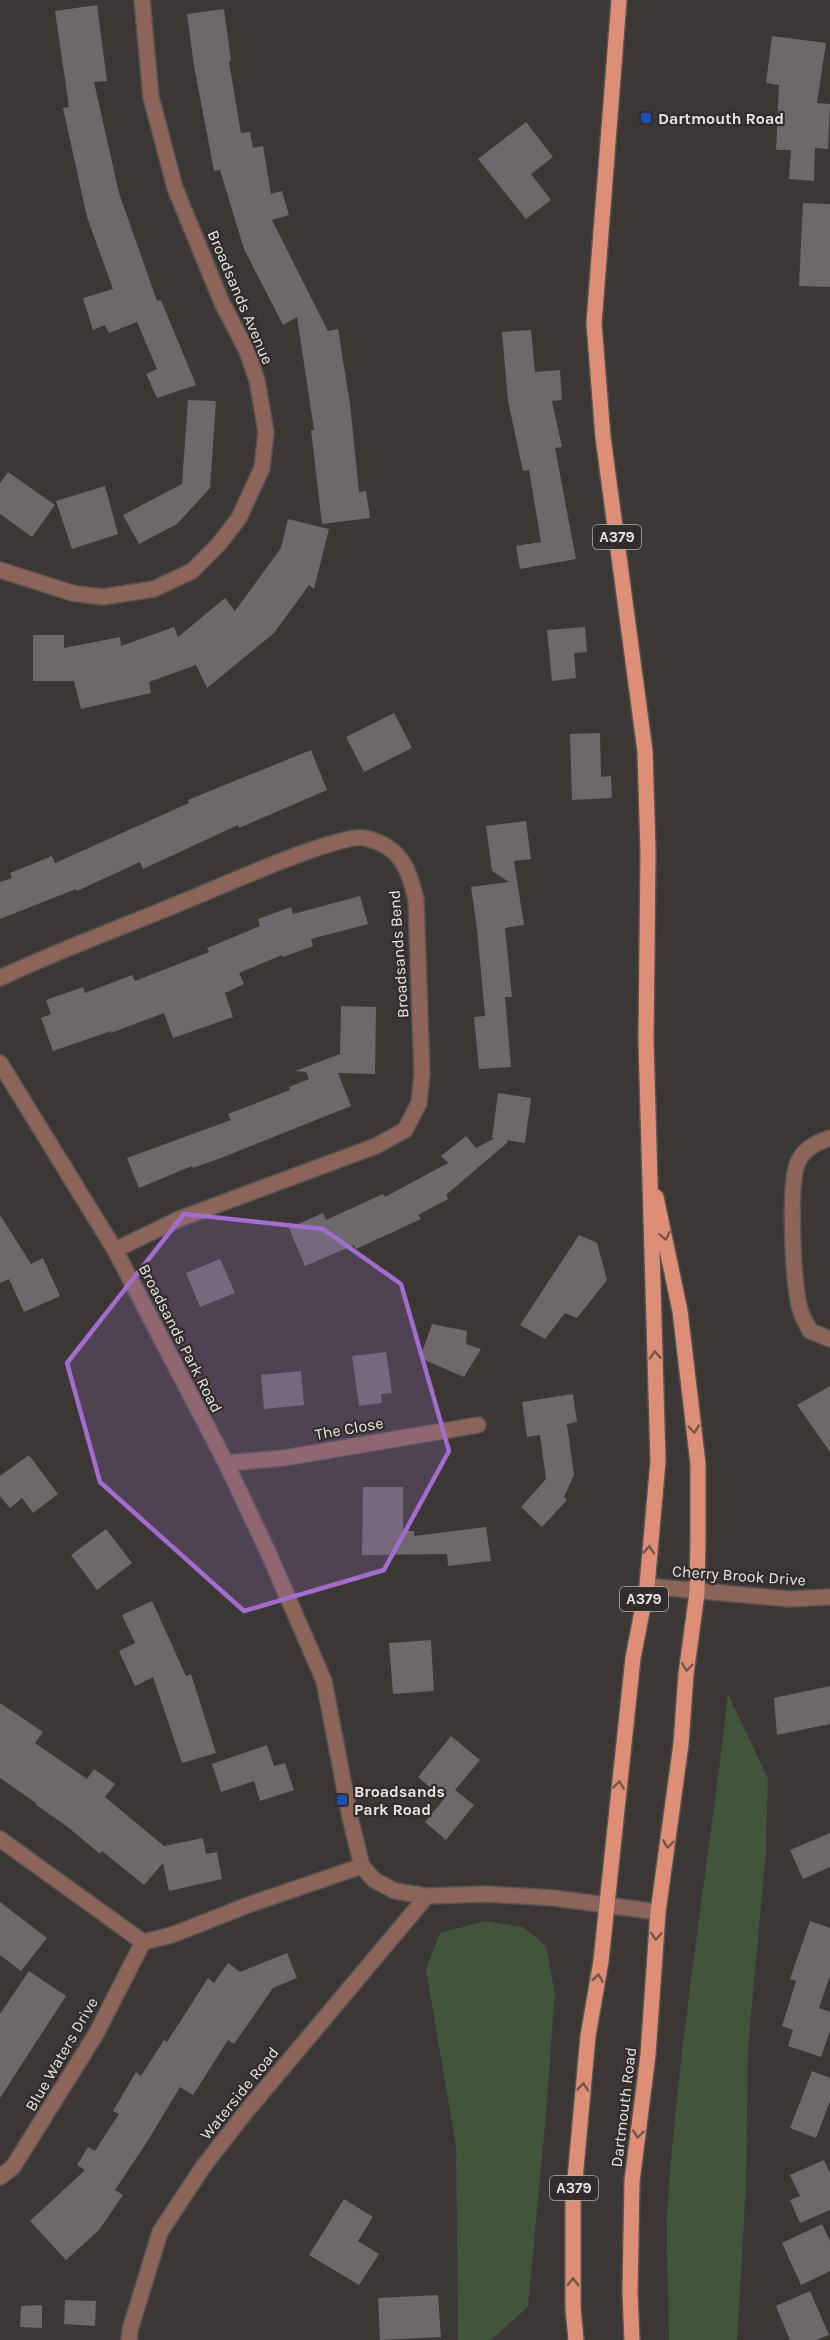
<svg xmlns="http://www.w3.org/2000/svg" width="830" height="2340" viewBox="0 0 830 2340" font-family="Karla,sans-serif">
<style>
.green{fill:#42543b}
.building{fill:#6c686b}
.lines{fill:none;stroke-linecap:round;stroke-linejoin:round}
.minor-casing{stroke:#575350;stroke-width:18}
.primary-casing{stroke:#575350;stroke-width:18}
.minor{stroke:#8c6459;stroke-width:15}
.primary{stroke:#dd8e77;stroke-width:15}
.oneway{stroke:#765449}
.marked{fill:#a26dcc;fill-opacity:0.2;stroke:#a26dcc;stroke-width:4.5;stroke-linejoin:round}
.transit-dot{fill:#1a4fb4;stroke:#312d2a;stroke-width:2}
.labels{text-anchor:middle;stroke-width:4.5;stroke-linejoin:round;paint-order:stroke}
.shield{fill:#312d2a;stroke:#b2aeac;stroke-width:1.5}
.shield-label{font-size:15px;font-weight:bold;fill:#e9e6e4}
.poi-label{font-size:16px;font-weight:bold;fill:#e9e6e4;stroke:#312d2a;text-anchor:start}
.street-label{font-size:16px;fill:#e9e6e4;stroke:#312d2a}
</style>
<rect width="100%" height="100%" fill="#3b3734"/>
<!-- green -->
<path class="green" d="M 728,1694 L 768,1779 L 766,1851 L 748,2048 L 746,2187 L 737,2340 L 669,2340 C 669,2294 665,2245 668,2199 C 680,2030 709,1862 728,1694 Z
M 485,1921 L 523,1927 L 546,1946 L 555,1993 L 545,2125 L 528,2307 L 491,2340 L 458,2340 L 456,2146 L 426,1969 L 440,1933 Z"/>
<!-- building -->
<path class="building" d="M 97,5 L 107,81 L 94,82 L 119,193 L 157,301 L 161,300 L 196,385 L 157,398 L 146,374 L 157,369 L 137,322 L 109,333 L 105,325 L 93,330 L 83,298 L 113,289 L 87,217 L 63,108 L 69,107 L 55,11 Z
M 224,9 L 231,61 L 229,62 L 241,133 L 250,132 L 253,148 L 263,146 L 271,194 L 282,191 L 289,215 L 272,220 L 328,331 L 338,329 L 350,404 L 359,492 L 366,491 L 370,518 L 322,524 L 311,430 L 314,430 L 297,317 L 283,325 L 244,249 L 220,170 L 214,171 L 194,66 L 187,14 Z
M 772,36 L 826,43 L 817,103 L 830,104 L 828,149 L 815,148 L 814,181 L 789,179 L 791,150 L 776,150 L 779,85 L 766,83 Z
M 526,122 L 553,157 L 531,174 L 551,200 L 526,219 L 478,159 Z
M 803,203 L 830,204 L 830,287 L 799,286 Z
M 531,330 L 535,372 L 560,370 L 562,400 L 552,401 L 562,447 L 555,448 L 576,559 L 520,569 L 516,546 L 541,542 L 529,470 L 523,471 L 508,401 L 502,332 Z
M 188,400 L 216,401 L 210,488 L 177,524 L 139,544 L 123,515 L 182,484 Z
M 8,472 L 55,505 L 32,537 L 0,514 L 0,483 Z
M 105,486 L 118,534 L 72,549 L 56,501 Z
M 288,519 L 329,529 L 314,589 L 309,585 L 274,633 L 207,688 L 196,665 L 149,682 L 151,693 L 81,709 L 74,681 L 33,681 L 33,635 L 64,635 L 64,648 L 120,637 L 121,646 L 174,627 L 178,637 L 225,598 L 235,611 L 281,548 Z
M 585,627 L 587,652 L 574,653 L 576,678 L 552,681 L 547,630 Z
M 394,713 L 412,748 L 364,772 L 346,737 Z
M 600,733 L 601,777 L 611,776 L 612,798 L 572,800 L 570,734 Z
M 311,750 L 327,790 L 239,828 L 238,825 L 143,869 L 140,862 L 77,891 L 76,889 L 0,919 L 0,882 L 12,878 L 10,873 L 52,856 L 55,863 L 189,803 L 188,800 Z
M 526,821 L 531,859 L 514,861 L 524,925 L 505,928 L 512,997 L 505,997 L 511,1067 L 479,1069 L 474,1017 L 485,1016 L 477,929 L 471,887 L 509,882 L 492,871 L 486,826 Z
M 360,896 L 368,924 L 311,939 L 313,946 L 283,957 L 282,955 L 239,973 L 244,984 L 225,993 L 233,1017 L 173,1038 L 164,1013 L 111,1033 L 111,1031 L 53,1051 L 41,1018 L 51,1014 L 46,1000 L 83,987 L 85,993 L 132,975 L 135,981 L 209,952 L 207,948 L 260,926 L 258,919 L 291,907 L 293,914 Z
M 341,1006 L 376,1007 L 375,1074 L 338,1073 L 351,1106 L 221,1158 L 193,1168 L 192,1166 L 139,1188 L 127,1158 L 231,1120 L 228,1114 L 290,1090 L 289,1087 L 309,1079 L 306,1072 L 295,1071 L 340,1054 Z
M 498,1093 L 531,1098 L 525,1143 L 507,1140 L 508,1142 L 446,1195 L 448,1199 L 418,1215 L 421,1219 L 356,1249 L 354,1245 L 305,1266 L 289,1228 L 323,1213 L 326,1220 L 383,1194 L 385,1197 L 448,1163 L 441,1156 L 466,1136 L 476,1148 L 495,1138 L 492,1138 Z
M 0,1215 L 31,1264 L 43,1258 L 60,1296 L 24,1312 L 9,1279 L 0,1283 Z
M 579,1235 L 597,1243 L 607,1280 L 577,1318 L 565,1313 L 545,1339 L 520,1325 Z
M 220,1259 L 235,1293 L 200,1307 L 186,1273 Z
M 432,1324 L 467,1331 L 466,1344 L 481,1349 L 464,1377 L 420,1358 Z
M 386,1352 L 392,1393 L 381,1394 L 382,1403 L 359,1406 L 352,1356 Z
M 301,1371 L 304,1405 L 264,1409 L 261,1375 Z
M 830,1386 L 830,1452 L 797,1405 Z
M 573,1394 L 577,1422 L 567,1424 L 574,1475 L 564,1497 L 567,1500 L 542,1527 L 521,1507 L 546,1479 L 540,1435 L 527,1437 L 522,1402 Z
M 29,1455 L 58,1494 L 33,1513 L 22,1498 L 10,1508 L 0,1496 L 0,1476 Z
M 363,1487 L 403,1487 L 403,1531 L 414,1531 L 414,1536 L 486,1527 L 491,1561 L 448,1566 L 447,1554 L 362,1555 Z
M 106,1529 L 132,1563 L 97,1590 L 71,1555 Z
M 152,1601 L 186,1676 L 191,1674 L 216,1753 L 182,1763 L 153,1677 L 135,1686 L 119,1651 L 135,1643 L 122,1615 Z
M 431,1640 L 434,1691 L 393,1694 L 389,1643 Z
M 830,1686 L 830,1724 L 777,1735 L 774,1698 Z
M 0,1703 L 43,1732 L 35,1743 L 87,1779 L 94,1769 L 115,1784 L 105,1797 L 164,1846 L 203,1838 L 206,1854 L 217,1852 L 222,1879 L 169,1891 L 163,1863 L 144,1885 L 102,1851 L 100,1854 L 69,1828 L 35,1804 L 36,1803 L 0,1778 Z
M 451,1736 L 480,1760 L 455,1790 L 474,1805 L 446,1840 L 425,1822 L 444,1799 L 418,1777 Z
M 267,1745 L 274,1766 L 285,1763 L 294,1790 L 260,1801 L 254,1781 L 221,1792 L 212,1764 Z
M 830,1833 L 830,1867 L 803,1879 L 790,1850 Z
M 0,1902 L 47,1938 L 21,1971 L 0,1955 Z
M 810,1921 L 830,1928 L 830,1976 L 819,2008 L 830,2012 L 830,2031 L 821,2057 L 788,2046 L 793,2030 L 782,2026 L 796,1981 L 790,1979 Z
M 287,1953 L 297,1978 L 273,1988 L 234,2044 L 228,2040 L 193,2095 L 180,2087 L 147,2142 L 115,2190 L 123,2195 L 99,2230 L 66,2260 L 30,2221 L 85,2170 L 77,2165 L 88,2147 L 95,2151 L 119,2114 L 113,2111 L 136,2072 L 141,2076 L 164,2040 L 167,2042 L 208,1978 L 214,1983 L 228,1963 L 240,1972 Z
M 29,1971 L 66,1996 L 0,2098 L 0,2014 Z
M 812,2071 L 830,2078 L 830,2101 L 816,2138 L 790,2128 Z
M 824,2160 L 830,2173 L 830,2210 L 800,2223 L 790,2200 L 800,2196 L 790,2175 Z
M 344,2199 L 373,2217 L 358,2241 L 379,2254 L 359,2285 L 309,2255 Z
M 822,2224 L 830,2241 L 830,2271 L 801,2285 L 782,2243 Z
M 810,2291 L 829,2335 L 816,2340 L 790,2340 L 776,2306 Z
M 438,2295 L 441,2337 L 380,2340 L 378,2298 Z
M 65,2300 L 96,2301 L 95,2326 L 64,2324 Z
M 42,2305 L 42,2328 L 20,2327 L 21,2306 Z"/>
<g class="lines">
<defs>
<path id="minor" d="M 0,570 L 72,593 L 102,597 L 154,589 L 192,571 L 219,544 L 239,518 L 262,468 L 266,432 L 257,380 L 246,349 L 222,303 L 175,188 L 151,97 L 142,0
M 0,978 C 61,949 123,927 185,901 C 215,889 340,832 365,838 C 400,846 409,868 416,900 L 422,1074 L 419,1103 L 405,1130 L 376,1146 L 179,1219 L 115,1250
M 0,1063 L 115,1250 L 226,1463 L 268,1552 L 324,1681 L 350,1817 L 362,1866 L 374,1880 L 395,1891 L 427,1896 L 486,1894 L 554,1898 L 658,1912
M 830,1138 C 817,1142 804,1148 798,1162 C 788,1184 793,1284 800,1309 C 802,1317 807,1324 810,1331 L 830,1339
M 226,1463 L 284,1458 L 478,1425
M 647,1586 L 789,1599 L 830,1597
M 0,1839 L 143,1942
M 0,2177 L 13,2167 L 96,2034 L 143,1942 L 172,1935 L 248,1905 L 362,1866
M 129,2340 L 130,2330 L 160,2232 L 203,2167 L 245,2113 L 427,1896"/>
<path id="primary" d="M 576,2340 L 573,2308 L 573,2201 L 588,2036 L 601,1961 L 633,1658 L 647,1586 L 658,1461 L 646,1042 L 648,851 L 645,751 L 603,437 L 594,323 L 619,0
M 632,2340 L 630,2293 L 632,2181 L 648,2055 L 658,1912 L 681,1744 L 686,1674 L 697,1593 L 698,1536 L 698,1464 L 680,1311 L 656,1197"/>
</defs>
<!-- minor casing -->
<use href="#minor" class="minor-casing"/>
<!-- primary casing -->
<use href="#primary" class="primary-casing"/>
<!-- minor -->
<use href="#minor" class="minor"/>
<!-- primary -->
<use href="#primary" class="primary"/>
</g>
<!-- one-way arrows -->
<defs><path id="oneway-chevron" d="M-2-3.5L2.5 0L-2 3.5" fill="none" stroke-width="1.6" stroke-linecap="round" stroke-linejoin="round" transform="scale(1.5)"/></defs>
<g class="oneway">
<use href="#oneway-chevron" transform="translate(665 1236) rotate(78)"/>
<use href="#oneway-chevron" transform="translate(655 1355) rotate(-92)"/>
<use href="#oneway-chevron" transform="translate(694 1429) rotate(84)"/>
<use href="#oneway-chevron" transform="translate(649 1550) rotate(-86)"/>
<use href="#oneway-chevron" transform="translate(687 1667) rotate(97)"/>
<use href="#oneway-chevron" transform="translate(619 1785) rotate(-83)"/>
<use href="#oneway-chevron" transform="translate(668 1844) rotate(97)"/>
<use href="#oneway-chevron" transform="translate(656 1936) rotate(94)"/>
<use href="#oneway-chevron" transform="translate(598 1978) rotate(-80)"/>
<use href="#oneway-chevron" transform="translate(583 2087) rotate(-85)"/>
<use href="#oneway-chevron" transform="translate(638 2134) rotate(97)"/>
<use href="#oneway-chevron" transform="translate(573 2282) rotate(-90)"/>
</g>
<!-- marked area -->
<path class="marked" d="M 184,1214 L 323,1229 L 401,1284 L 449,1451 L 384,1570 L 244,1611 L 100,1482 L 67,1363 Z"/>
<!-- markers -->
<g class="transit-dot">
<rect x="640" y="112" width="12" height="12" rx="3"/>
<rect x="336" y="1794" width="12" height="12" rx="3"/>
</g>
<g class="labels">
<!-- shield labels -->
<g class="shield">
<rect x="593" y="525" width="48" height="24" rx="4.5"/>
<rect x="620" y="1587" width="48" height="24" rx="4.5"/>
<rect x="550" y="2176" width="48" height="24" rx="4.5"/>
</g>
<g class="shield-label">
<text x="617" y="542">A379</text>
<text x="644" y="1604">A379</text>
<text x="574" y="2193">A379</text>
</g>
<!-- poi labels -->
<g class="poi-label">
<text x="658" y="124">Dartmouth Road</text>
<text x="354" y="1797">Broadsands<tspan x="354" dy="18">Park Road</tspan></text>
</g>
<!-- street labels -->
<g class="street-label">
<text transform="translate(241 297) rotate(67)" y="6">Broadsands Avenue</text>
<text transform="translate(398 954) rotate(-94)" y="6">Broadsands Bend</text>
<text transform="translate(181 1338) rotate(63)" y="6">Broadsands Park Road</text>
<text transform="translate(349 1428) rotate(-10)" y="6">The Close</text>
<text transform="translate(739 1575) rotate(4)" y="6">Cherry Brook Drive</text>
<text transform="translate(61 2054) rotate(-60)" y="6">Blue Waters Drive</text>
<text transform="translate(239 2093) rotate(-51)" y="6">Waterside Road</text>
<text transform="translate(623 2107) rotate(-83)" y="6">Dartmouth Road</text>
</g>
</g>
</svg>
